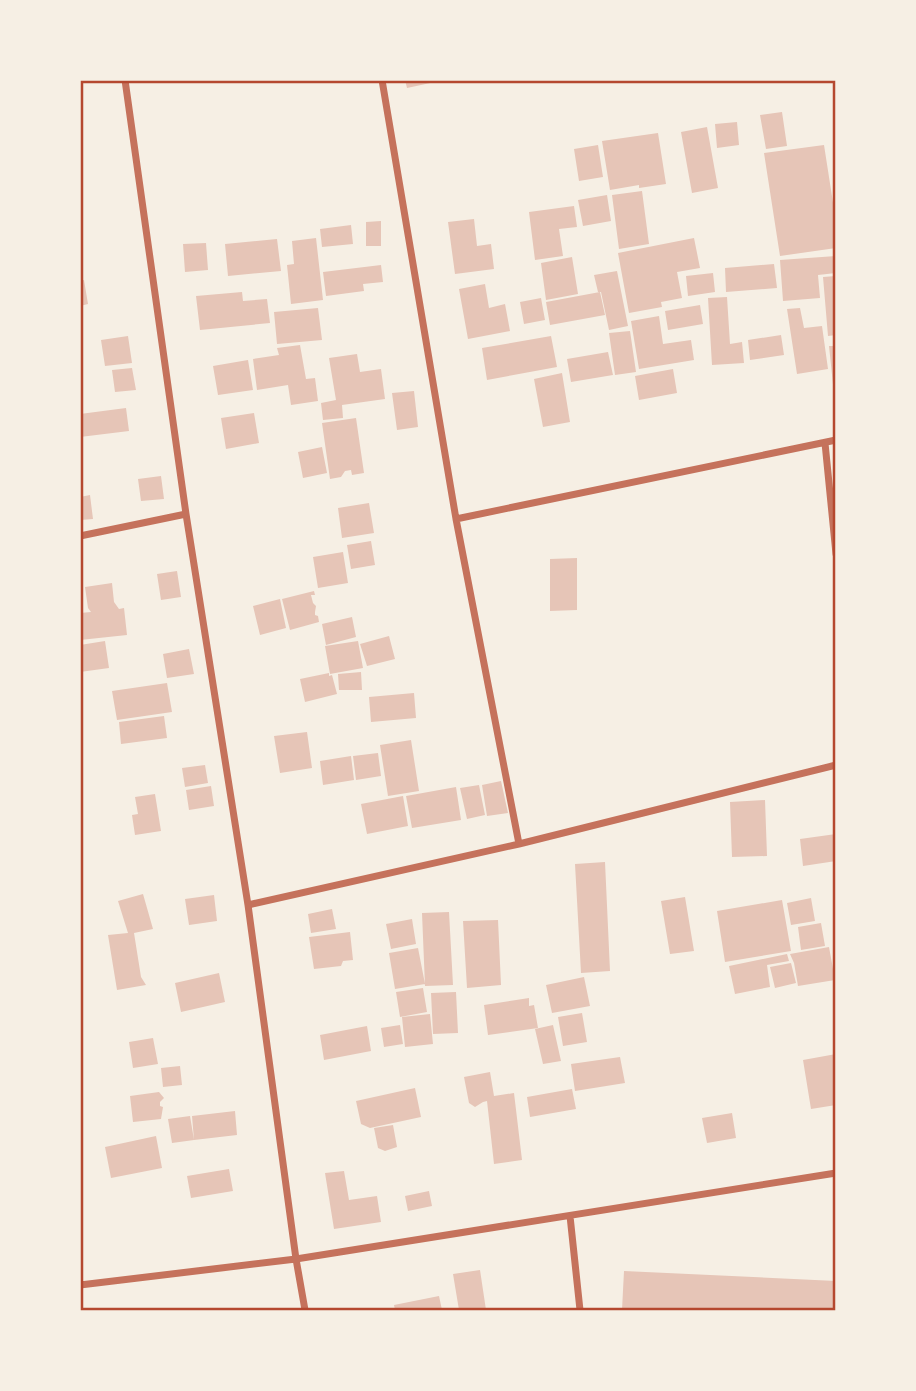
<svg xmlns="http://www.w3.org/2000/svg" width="916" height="1391" viewBox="0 0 916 1391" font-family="Raleway,sans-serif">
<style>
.building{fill:#e6c5b7}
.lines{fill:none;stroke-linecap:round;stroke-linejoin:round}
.minor{stroke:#c5725c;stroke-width:7}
.neatline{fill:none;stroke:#b5482f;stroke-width:2.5}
</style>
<rect width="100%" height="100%" fill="#f6efe4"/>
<!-- building -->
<path class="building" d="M 405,80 L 435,80 L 435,82 L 407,88 Z
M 782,112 L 787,146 L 766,149 L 760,115 Z
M 737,122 L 739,145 L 717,148 L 715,124 Z
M 707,127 L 718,188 L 692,193 L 681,132 Z
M 658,133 L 666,184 L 639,188 L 639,185 L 610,190 L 602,141 Z
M 598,145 L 603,177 L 579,181 L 574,149 Z
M 824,145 L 836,222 L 836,248 L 780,256 L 764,153 Z
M 642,191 L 649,244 L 619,249 L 612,195 Z
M 607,195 L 611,221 L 583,226 L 578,200 Z
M 574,206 L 577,227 L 559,229 L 563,256 L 535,260 L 529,212 Z
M 474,219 L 477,246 L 491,244 L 494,269 L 455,274 L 448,222 Z
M 381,221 L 381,246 L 366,246 L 366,222 Z
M 351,225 L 353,244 L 322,247 L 320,229 Z
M 316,238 L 323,300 L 291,304 L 287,265 L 294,264 L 292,241 Z
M 694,238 L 700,268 L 677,272 L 682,298 L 661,302 L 662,307 L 629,313 L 618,253 Z
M 277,239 L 281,271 L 228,276 L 225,244 Z
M 206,243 L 208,270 L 185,272 L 183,244 Z
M 836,256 L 836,273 L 818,275 L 820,298 L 783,301 L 780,260 Z
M 572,257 L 578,294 L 546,300 L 541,263 Z
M 774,264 L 777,288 L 726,292 L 725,268 Z
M 381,265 L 383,282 L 363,284 L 364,291 L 326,296 L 323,272 Z
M 617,271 L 628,326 L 609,330 L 601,292 L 598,292 L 594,275 Z
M 713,273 L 715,292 L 688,296 L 686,276 Z
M 836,276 L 836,335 L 828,336 L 823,277 Z
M 84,280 L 88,304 L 80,306 L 80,281 Z
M 485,284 L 489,308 L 505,304 L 510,331 L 468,339 L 459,289 Z
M 242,292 L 243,301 L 267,299 L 270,323 L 200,330 L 196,296 Z
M 600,292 L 605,315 L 550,325 L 546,302 Z
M 727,297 L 730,344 L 742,342 L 744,363 L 712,365 L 708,298 Z
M 541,298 L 545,320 L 524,324 L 520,302 Z
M 700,305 L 703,324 L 668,330 L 665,311 Z
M 318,308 L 322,340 L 277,344 L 274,312 Z
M 800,308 L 804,328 L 822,326 L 828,369 L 797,374 L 787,309 Z
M 659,316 L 663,344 L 691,340 L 694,360 L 639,369 L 631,321 Z
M 630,331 L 636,372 L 615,375 L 609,333 Z
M 781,335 L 784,355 L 750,360 L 748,340 Z
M 128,336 L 132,363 L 105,366 L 101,340 Z
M 551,336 L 557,367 L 487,380 L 482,348 Z
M 300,345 L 306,379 L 315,378 L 318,401 L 291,405 L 288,385 L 257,390 L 253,359 L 279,355 L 277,348 Z
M 829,346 L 836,346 L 836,393 L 834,394 Z
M 608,352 L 613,375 L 571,382 L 567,359 Z
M 357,354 L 360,372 L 381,369 L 385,399 L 342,405 L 343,418 L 323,420 L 321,403 L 336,400 L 329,358 Z
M 248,360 L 253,390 L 218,395 L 213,366 Z
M 132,368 L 136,390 L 115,392 L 112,370 Z
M 673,369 L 677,393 L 639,400 L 635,376 Z
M 562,373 L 570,422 L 543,427 L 534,379 Z
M 414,391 L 418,427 L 397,430 L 392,393 Z
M 126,408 L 129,431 L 80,437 L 80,414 Z
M 254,413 L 259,443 L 226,449 L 221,418 Z
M 356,418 L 364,473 L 352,475 L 351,470 L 345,471 L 341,477 L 330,479 L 322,423 Z
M 322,447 L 327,473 L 303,478 L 298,452 Z
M 161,476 L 164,499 L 141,501 L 138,479 Z
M 90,495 L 93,519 L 80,520 L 80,497 Z
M 369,503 L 374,533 L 342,538 L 338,508 Z
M 371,541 L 375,565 L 351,569 L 347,545 Z
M 343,552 L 348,583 L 318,588 L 313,557 Z
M 577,558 L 577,610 L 550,611 L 550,559 Z
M 177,571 L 181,597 L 161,600 L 157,574 Z
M 112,583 L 114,602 L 119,609 L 124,608 L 127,635 L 80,640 L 80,613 L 91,612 L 88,608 L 85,587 Z
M 314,591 L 315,595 L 311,595 L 313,603 L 316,606 L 315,612 L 315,615 L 318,616 L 319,622 L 290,630 L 282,599 Z
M 280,599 L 286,628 L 260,635 L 253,606 Z
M 352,617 L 356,637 L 326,645 L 322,624 Z
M 389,636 L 395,659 L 367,666 L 360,644 Z
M 105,641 L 109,668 L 80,672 L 80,645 Z
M 358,641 L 363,668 L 330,674 L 325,646 Z
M 189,649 L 194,674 L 167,678 L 163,654 Z
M 361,672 L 362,690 L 339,690 L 338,674 Z
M 329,673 L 329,676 L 332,675 L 337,694 L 305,702 L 300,679 Z
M 167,683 L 172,712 L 117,720 L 112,691 Z
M 414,693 L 416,718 L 371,722 L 369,697 Z
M 164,716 L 167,738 L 121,744 L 119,722 Z
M 307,732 L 312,768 L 280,773 L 274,736 Z
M 411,740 L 419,791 L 388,796 L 380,745 Z
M 378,753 L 381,776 L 356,780 L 353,756 Z
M 351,756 L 354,780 L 323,785 L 320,761 Z
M 205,765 L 208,783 L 185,787 L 182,768 Z
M 501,781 L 508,813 L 487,816 L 482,785 Z
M 479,785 L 485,815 L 467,819 L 460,788 Z
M 211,786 L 214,806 L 189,810 L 186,790 Z
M 456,787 L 461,820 L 412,828 L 406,796 Z
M 155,794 L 161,831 L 135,835 L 132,815 L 138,814 L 135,797 Z
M 403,796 L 408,826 L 367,834 L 361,804 Z
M 765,800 L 767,856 L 732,857 L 730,802 Z
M 836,834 L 836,861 L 803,866 L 800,839 Z
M 605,862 L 610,971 L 581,973 L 575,864 Z
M 143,894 L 153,929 L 134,933 L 141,977 L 146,985 L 117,990 L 108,935 L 128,933 L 118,901 Z
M 214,895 L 217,921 L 189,925 L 185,899 Z
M 685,897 L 694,951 L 670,954 L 661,901 Z
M 811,898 L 815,921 L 791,925 L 787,903 Z
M 782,900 L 791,951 L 725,962 L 717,911 Z
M 332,909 L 336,929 L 311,933 L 308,914 Z
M 449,912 L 453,985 L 425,986 L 422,913 Z
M 412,919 L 416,944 L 391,949 L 386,924 Z
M 498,920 L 501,985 L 467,988 L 463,921 Z
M 821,923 L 825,946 L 801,950 L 798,927 Z
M 350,932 L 353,960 L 343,961 L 341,966 L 314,969 L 309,937 Z
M 829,947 L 835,980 L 798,986 L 794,963 L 790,954 Z
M 418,948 L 425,984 L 395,989 L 389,953 Z
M 787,954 L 789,961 L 767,965 L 770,987 L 735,994 L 729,966 Z
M 791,963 L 796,983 L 775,988 L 770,967 Z
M 219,973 L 225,1002 L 181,1012 L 175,983 Z
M 584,977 L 590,1006 L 552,1013 L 546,985 Z
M 423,988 L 427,1012 L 400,1017 L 396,992 Z
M 456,992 L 458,1033 L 433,1034 L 431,993 Z
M 529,998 L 529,1006 L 534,1005 L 538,1028 L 488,1035 L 484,1005 Z
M 582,1013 L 587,1042 L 563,1046 L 558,1017 Z
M 430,1014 L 433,1044 L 405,1047 L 402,1017 Z
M 400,1025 L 403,1044 L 384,1047 L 381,1028 Z
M 553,1025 L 561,1061 L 543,1064 L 535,1029 Z
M 367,1026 L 371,1051 L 324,1060 L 320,1035 Z
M 153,1038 L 158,1064 L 133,1068 L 129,1042 Z
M 836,1054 L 836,1105 L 811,1109 L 803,1060 Z
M 620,1057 L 625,1083 L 575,1091 L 571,1064 Z
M 180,1066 L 182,1085 L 163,1087 L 161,1068 Z
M 490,1072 L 494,1096 L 514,1093 L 522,1160 L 494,1164 L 487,1101 L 483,1102 L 475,1107 L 469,1103 L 464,1077 Z
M 415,1088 L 421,1117 L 370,1128 L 361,1124 L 356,1101 Z
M 572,1089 L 576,1109 L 530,1117 L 527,1097 Z
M 159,1092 L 164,1098 L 160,1102 L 160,1106 L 163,1107 L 161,1119 L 133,1122 L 130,1096 Z
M 235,1111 L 237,1135 L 194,1140 L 192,1116 Z
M 732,1113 L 736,1138 L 707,1143 L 702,1118 Z
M 190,1116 L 194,1140 L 172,1143 L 168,1119 Z
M 393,1125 L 397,1147 L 385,1151 L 378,1148 L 374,1128 Z
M 156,1136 L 162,1168 L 111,1178 L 105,1147 Z
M 229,1169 L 233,1191 L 191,1198 L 187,1176 Z
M 344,1171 L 349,1200 L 377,1196 L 381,1222 L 334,1229 L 325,1173 Z
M 429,1191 L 432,1206 L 408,1211 L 405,1196 Z
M 480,1270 L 486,1310 L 459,1310 L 453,1274 Z
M 624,1271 L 836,1281 L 836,1310 L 622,1310 Z
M 439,1296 L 442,1310 L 395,1310 L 394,1305 Z"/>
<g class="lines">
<!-- minor -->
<path class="minor" d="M 125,80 L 186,514 L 248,905 L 296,1259 L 305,1310
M 382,80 L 456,519 L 519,844
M 825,443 L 836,554
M 456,519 L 836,440
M 80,536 L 186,514
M 248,905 L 519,844 L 836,765
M 570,1216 L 580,1310
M 80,1285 L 296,1259 L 836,1173"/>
</g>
<!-- border -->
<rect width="916" height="1391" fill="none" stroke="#f6efe4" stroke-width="164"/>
<rect x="82" y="82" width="752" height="1227" class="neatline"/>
</svg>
